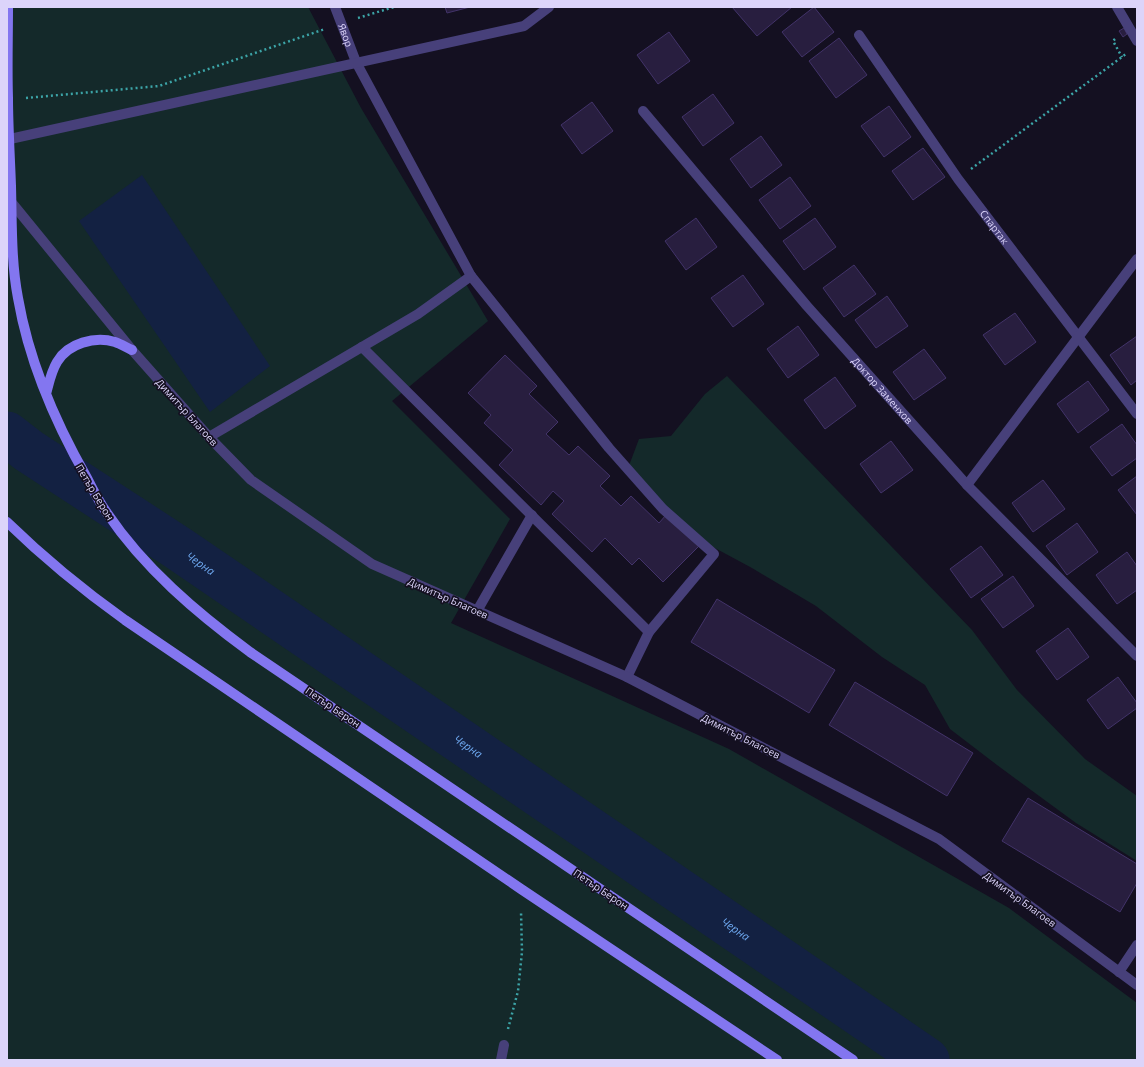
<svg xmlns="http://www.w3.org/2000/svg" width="1144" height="1067" viewBox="0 0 1144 1067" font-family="'Open Sans',sans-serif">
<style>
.green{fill:#14292a}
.water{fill:#132142}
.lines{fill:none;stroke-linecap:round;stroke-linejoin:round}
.river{stroke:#132142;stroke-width:45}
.building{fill:#281e3f;stroke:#423369}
.path{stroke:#3ca4a7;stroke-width:2.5;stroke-dasharray:2 3;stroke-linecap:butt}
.lane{stroke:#47407a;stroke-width:10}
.street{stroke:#47407a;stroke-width:10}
.secondary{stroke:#8376f0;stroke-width:10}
.labels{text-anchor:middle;stroke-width:3.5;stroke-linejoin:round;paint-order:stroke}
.street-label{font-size:10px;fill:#dcd4fa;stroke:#141021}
.water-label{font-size:11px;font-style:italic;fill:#6ea8ef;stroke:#141021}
</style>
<rect width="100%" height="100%" fill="#141021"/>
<!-- green -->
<path class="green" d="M 7,7 L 308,7 L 361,108 L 488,321 L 392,401 L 510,519 L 451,623 L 729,749 L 1009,908 L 1137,1003 L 1137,1060 L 7,1060 Z
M 727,376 L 972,630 L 1017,690 L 1085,759 L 1137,796 L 1137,861 L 1076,823 L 997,765 L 950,729 L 925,685 L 882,657 L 816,606 L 752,568 L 700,540 L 627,471 L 639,439 L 671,436 L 705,394 Z"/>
<!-- water -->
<path class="water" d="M 142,175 L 270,366 L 210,412 L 79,221 Z"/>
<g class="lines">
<!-- river -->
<path class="river" id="s1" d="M 7,434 L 29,451 L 178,548 L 927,1060"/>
</g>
<!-- building -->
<path class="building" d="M 445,7 L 470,7 L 447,13 Z
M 732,7 L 792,7 L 757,36 Z
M 814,7 L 834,32 L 802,57 L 782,32 Z
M 1124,28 L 1127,34 L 1123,37 L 1119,31 Z
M 669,32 L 690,61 L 658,84 L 637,55 Z
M 839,38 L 867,75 L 836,98 L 809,61 Z
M 713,94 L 734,123 L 703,146 L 682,117 Z
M 592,102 L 613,131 L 582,154 L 561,125 Z
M 889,106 L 911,137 L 884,157 L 861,126 Z
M 761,136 L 782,165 L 751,188 L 730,159 Z
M 923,148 L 945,177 L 913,200 L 892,171 Z
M 790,177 L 811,206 L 780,229 L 759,200 Z
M 696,218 L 717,247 L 686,270 L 665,241 Z
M 815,218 L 836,247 L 804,270 L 783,241 Z
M 854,265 L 876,294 L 844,317 L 823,288 Z
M 743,275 L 764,304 L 733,327 L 711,298 Z
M 887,296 L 908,326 L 876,348 L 855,320 Z
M 1015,313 L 1036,342 L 1005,365 L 983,335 Z
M 798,326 L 819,355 L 788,378 L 767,349 Z
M 1137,336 L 1137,380 L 1131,385 L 1110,355 Z
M 924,349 L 946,378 L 914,400 L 893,372 Z
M 505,355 L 537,386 L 529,394 L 558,422 L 546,434 L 569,455 L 578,446 L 610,476 L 600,486 L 621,506 L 631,496 L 659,523 L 666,515 L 699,546 L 663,582 L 639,558 L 632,565 L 605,538 L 592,552 L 552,514 L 564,501 L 553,491 L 541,505 L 499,465 L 513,450 L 484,423 L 491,415 L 468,393 Z
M 835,377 L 856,406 L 825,429 L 804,400 Z
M 1088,381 L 1109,410 L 1078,433 L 1057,404 Z
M 1122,424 L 1137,445 L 1137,458 L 1112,476 L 1090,447 Z
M 891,441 L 913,470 L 881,493 L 860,464 Z
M 1137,476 L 1137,515 L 1118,490 Z
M 1043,480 L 1065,509 L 1033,532 L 1012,503 Z
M 1077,523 L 1098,552 L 1067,575 L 1046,546 Z
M 981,546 L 1003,575 L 971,598 L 950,569 Z
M 1127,552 L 1137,566 L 1137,590 L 1117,604 L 1096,575 Z
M 1013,576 L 1034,606 L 1003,628 L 981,599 Z
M 717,599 L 835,670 L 809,713 L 691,642 Z
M 1068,628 L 1089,657 L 1057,680 L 1036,651 Z
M 1118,677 L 1137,703 L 1137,708 L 1108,729 L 1087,700 Z
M 855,682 L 973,753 L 947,796 L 829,725 Z
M 1028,798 L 1137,864 L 1137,883 L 1120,912 L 1002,841 Z"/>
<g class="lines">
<!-- path -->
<path class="path" d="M 358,18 L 394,7
M 1115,39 L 1113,41 L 1122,57
M 26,98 L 159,86 L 325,29
M 971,169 L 1126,54
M 508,1029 L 518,991 L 522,952 L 521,911"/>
<!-- lane -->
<path class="lane" d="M 1119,972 L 1137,945
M 501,1060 L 504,1045"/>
<!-- street -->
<g class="street">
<path id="s2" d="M 335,7 L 356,62 L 471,276 L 609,448 L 663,509 L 714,554 L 649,632 L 627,677"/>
<path d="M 1117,7 L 1137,41"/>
<path id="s3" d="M 859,35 L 958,179 L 1137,414"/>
<path id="s4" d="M 643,111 L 807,306 L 967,485 L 1137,656"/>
<path d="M 10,139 L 524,26 L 549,7"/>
<path d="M 12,203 L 132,350 L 209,437 L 251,480 L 372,564 L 627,677 L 939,839 L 1137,985"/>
<path d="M 362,347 L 649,632"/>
<path d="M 209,437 L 418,314 L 471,276"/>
<path d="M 967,485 L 1137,259"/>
<path d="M 477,611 L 532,515"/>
</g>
<!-- secondary -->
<path class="secondary" d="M 8,7 C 8,37 7,68 8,98 C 8,127 10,157 11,186 C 12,223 11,262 18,298 C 29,362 55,422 87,478 C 93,490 99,502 107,513 C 144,568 197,613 250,652 L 853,1060
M 46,394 C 49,383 51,372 57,362 C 68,343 95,336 115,342 C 121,344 127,348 132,350
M 7,522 C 44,558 83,590 125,620 L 521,889 L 777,1060"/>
</g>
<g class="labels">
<!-- street labels -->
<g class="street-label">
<text dy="4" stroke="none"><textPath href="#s2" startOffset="30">Явор</textPath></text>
<text dy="4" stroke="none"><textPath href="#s3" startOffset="235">Спартак</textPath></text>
<text dy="4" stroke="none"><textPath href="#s4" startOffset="368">Доктор Заменхов</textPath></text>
<text transform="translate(187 412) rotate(48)" y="4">Димитър Благоев</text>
<text transform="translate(95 492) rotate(59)" y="4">Петър Берон</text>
<text transform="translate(448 598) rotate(24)" y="4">Димитър Благоев</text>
<text transform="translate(333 707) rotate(34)" y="4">Петър Берон</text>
<text transform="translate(741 736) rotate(27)" y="4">Димитър Благоев</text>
<text transform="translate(601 889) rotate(34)" y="4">Петър Берон</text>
<text transform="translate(1020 899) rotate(36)" y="4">Димитър Благоев</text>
</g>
<!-- water labels -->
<g class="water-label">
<text dy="4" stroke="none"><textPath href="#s1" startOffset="233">Черна</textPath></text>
<text dy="4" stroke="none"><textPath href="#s1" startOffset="557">Черна</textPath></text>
<text dy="4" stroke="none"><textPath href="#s1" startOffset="881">Черна</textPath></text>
</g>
</g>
<!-- border -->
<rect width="1144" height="1067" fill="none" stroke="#dcd4fa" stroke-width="16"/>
</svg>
